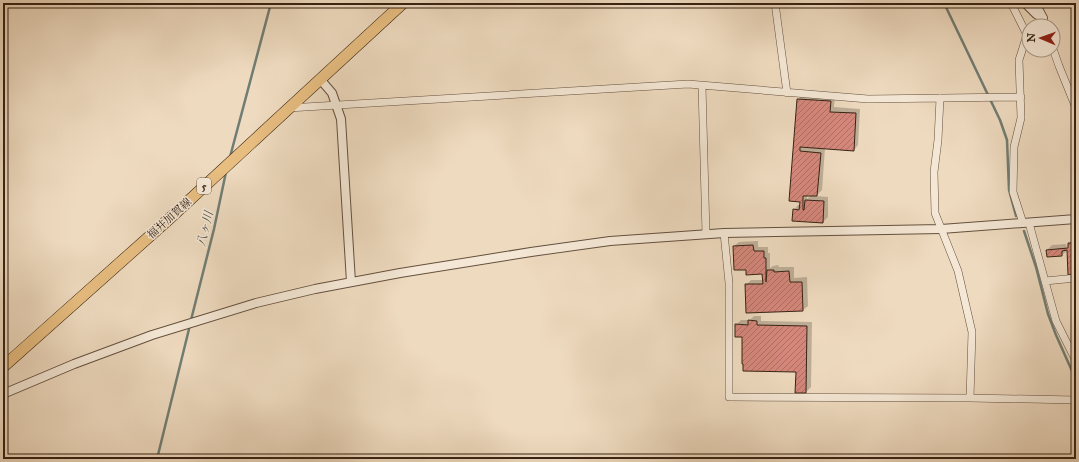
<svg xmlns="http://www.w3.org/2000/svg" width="1079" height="462" viewBox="0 0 1079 462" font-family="'IM FELL Great Primer','Noto Serif JP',serif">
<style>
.shadow{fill:#0003;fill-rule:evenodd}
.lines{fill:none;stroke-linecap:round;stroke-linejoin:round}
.stream{stroke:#717d74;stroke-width:2.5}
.building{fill:url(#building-hatch);stroke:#362213}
.minor-casing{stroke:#64503e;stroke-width:8}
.tertiary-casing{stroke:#64503e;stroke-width:10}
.primary-casing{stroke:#362213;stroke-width:12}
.minor{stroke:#f4e7d5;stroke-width:7}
.tertiary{stroke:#f4e7d5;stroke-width:8}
.primary{stroke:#e7bd80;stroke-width:11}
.labels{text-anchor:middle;stroke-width:3;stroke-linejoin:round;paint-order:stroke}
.shield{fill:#f4e7d5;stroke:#6f5d4d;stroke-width:1}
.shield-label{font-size:10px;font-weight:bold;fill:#362213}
.street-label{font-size:11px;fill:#362213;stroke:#f4e7d5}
.water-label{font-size:12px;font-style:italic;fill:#545044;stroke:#f4e7d5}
</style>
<defs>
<pattern id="building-hatch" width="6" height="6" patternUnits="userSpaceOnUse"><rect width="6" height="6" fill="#d5877b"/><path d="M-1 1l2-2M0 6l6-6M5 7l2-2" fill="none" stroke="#ae6e64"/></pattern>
</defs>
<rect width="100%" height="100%" fill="#eedabf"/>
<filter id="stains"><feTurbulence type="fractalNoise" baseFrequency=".005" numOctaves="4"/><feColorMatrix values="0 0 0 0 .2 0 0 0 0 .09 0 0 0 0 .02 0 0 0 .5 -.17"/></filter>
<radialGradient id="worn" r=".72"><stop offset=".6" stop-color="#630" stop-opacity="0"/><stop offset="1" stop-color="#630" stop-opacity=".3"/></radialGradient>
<!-- shadow -->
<path class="shadow" d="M 803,95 L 835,97 L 834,107 L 860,109 L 858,145 L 854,150 L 825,148 L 822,190 L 816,196 L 828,197 L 828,217 L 823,222 L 794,210 L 798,205 L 801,205 L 798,99 ZM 807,195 L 811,195 L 807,199 Z
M 1076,238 L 1076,273 L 1068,250 L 1062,255 L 1047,250 L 1052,245 L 1066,244 L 1067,249 L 1069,247 L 1069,243 L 1074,239 Z
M 758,241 L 758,247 L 768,247 L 768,253 L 770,253 L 770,268 L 773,266 L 778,265 L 779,267 L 794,267 L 794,278 L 807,277 L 808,306 L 803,310 L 746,285 L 751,280 L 763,280 L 763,273 L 747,269 L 734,246 L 739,242 Z
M 754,316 L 761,316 L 761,321 L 812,322 L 811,387 L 806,392 L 797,371 L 736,325 L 741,320 L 750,320 Z"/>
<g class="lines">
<!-- stream -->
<path class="stream" d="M 944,3 L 1000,120 L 1007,140 L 1009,190 L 1016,216
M 230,157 L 271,3
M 1024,231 L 1036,267 L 1048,314 L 1056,335 L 1076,380
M 191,320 L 214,229 L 226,172
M 157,459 L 190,325"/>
</g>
<!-- building -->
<path class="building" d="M 797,99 L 831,101 L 830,112 L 856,113 L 854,151 L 800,147 L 800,151 L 821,153 L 817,196 L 803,196 L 803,210 L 804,210 L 805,200 L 824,201 L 823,223 L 792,221 L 793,209 L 799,210 L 800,202 L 789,201 Z
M 1068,243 L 1072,243 L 1072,245 L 1076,245 L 1076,274 L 1068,275 L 1067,250 L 1062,251 L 1062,256 L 1047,257 L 1046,250 L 1068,248 Z
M 753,245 L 754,251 L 764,251 L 764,258 L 766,258 L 766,282 L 767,270 L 774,270 L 774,272 L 789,271 L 790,282 L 802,282 L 803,311 L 746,313 L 745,284 L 763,284 L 762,274 L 746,275 L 746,270 L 734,270 L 733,246 Z
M 748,320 L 757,321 L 757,325 L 807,326 L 806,393 L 795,393 L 796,372 L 743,371 L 743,364 L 742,364 L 742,337 L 735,337 L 735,324 L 748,325 Z"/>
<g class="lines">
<defs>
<path id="minor" d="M 775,3 L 787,93
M 1011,3 L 1027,35 L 1019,60 L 1021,118 L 1014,147 L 1013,192 L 1023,223
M 1043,18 L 1046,26
M 1053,49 L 1059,66 L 1076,108
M 702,86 L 706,234
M 940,98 L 938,140 L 934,172 L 935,213 L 958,271 L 972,332 L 970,398
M 288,108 L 688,84 L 868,99 L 1021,97
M 1029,223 L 1056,321 L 1076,361
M 724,233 L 729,283 L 729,397 L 970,398 L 1076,400
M 1045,281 L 1076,278"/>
<path id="tertiary" d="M 1025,3 L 1036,14 L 1043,18
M 1035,3 L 1043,18
M 320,79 L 332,93 L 341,119 L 351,282
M 3,394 L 74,364 L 152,335 L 256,303 L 315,289 L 400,273 L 531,252 L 610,241 L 724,233 L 941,229 L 1076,219"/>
<path id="primary" d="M 3,367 L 169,219 L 403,3"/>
</defs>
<!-- minor casing -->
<use href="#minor" class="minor-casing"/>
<!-- tertiary casing -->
<use href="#tertiary" class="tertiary-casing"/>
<!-- primary casing -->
<use href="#primary" class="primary-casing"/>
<!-- minor -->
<use href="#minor" class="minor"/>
<!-- tertiary -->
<use href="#tertiary" class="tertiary"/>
<!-- primary -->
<use href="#primary" class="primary"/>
</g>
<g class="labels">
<!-- shield labels -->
<rect class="shield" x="197" y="178" width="14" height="16" rx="3"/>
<g class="shield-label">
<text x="204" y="190">5</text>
</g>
<!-- street labels -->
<g class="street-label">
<text transform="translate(169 218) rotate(-42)" y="4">福井加賀線</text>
</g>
<!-- water labels -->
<g class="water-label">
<text transform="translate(205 229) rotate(-77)" y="4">八ヶ川</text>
</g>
</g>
<!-- margin -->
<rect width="1079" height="462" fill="none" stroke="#eedabf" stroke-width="16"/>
<rect x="4" y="4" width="1071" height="454" fill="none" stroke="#362213" stroke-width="2"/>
<rect x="8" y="8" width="1063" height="446" fill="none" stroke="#362213"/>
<!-- north arrow -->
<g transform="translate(1041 38) rotate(272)"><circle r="19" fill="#f4e7d5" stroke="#a89887"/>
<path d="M0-3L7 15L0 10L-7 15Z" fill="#8f2418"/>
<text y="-6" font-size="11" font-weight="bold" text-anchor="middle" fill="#362213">N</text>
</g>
<rect width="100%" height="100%" filter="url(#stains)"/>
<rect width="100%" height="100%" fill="url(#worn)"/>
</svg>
